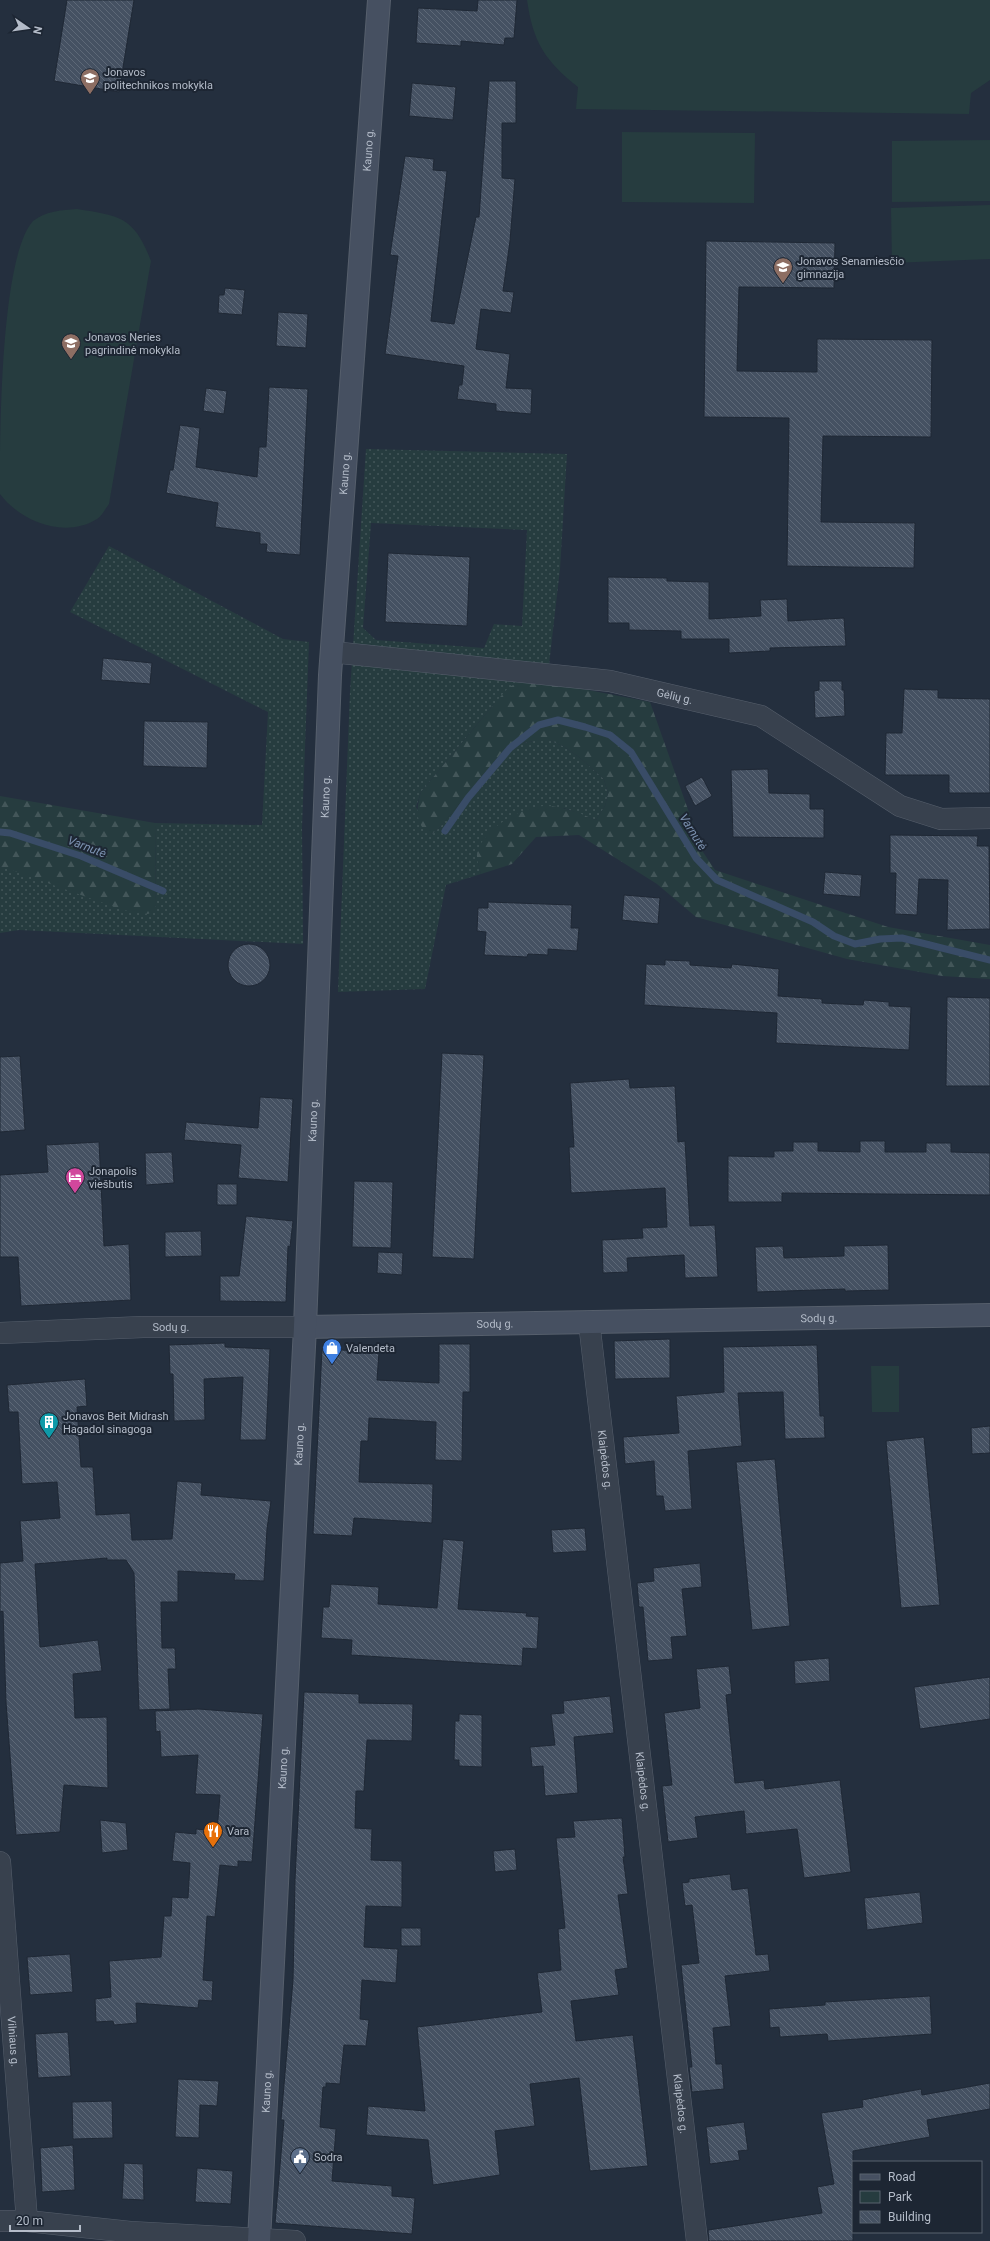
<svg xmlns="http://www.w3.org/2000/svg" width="990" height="2241" viewBox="0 0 990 2241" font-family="Roboto,sans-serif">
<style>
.grass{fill:url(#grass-dots);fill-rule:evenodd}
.forest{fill:url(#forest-firs)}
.park{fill:#263c3f}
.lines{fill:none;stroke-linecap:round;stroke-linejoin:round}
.stream{stroke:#394c67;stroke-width:7}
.building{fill:url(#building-back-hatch);stroke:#1f2835}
.minor-casing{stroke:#565f6c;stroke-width:22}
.secondary-casing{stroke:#565f6c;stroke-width:24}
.minor{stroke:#38414e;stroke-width:21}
.secondary{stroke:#465061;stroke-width:22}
.labels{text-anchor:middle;stroke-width:4;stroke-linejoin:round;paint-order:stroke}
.poi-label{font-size:11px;fill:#b4bcc9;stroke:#1d2633;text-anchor:start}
.street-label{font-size:11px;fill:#b4bcc9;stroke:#1d2633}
.water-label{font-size:12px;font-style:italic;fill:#7c92b1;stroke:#1d2633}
</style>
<defs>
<pattern id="grass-dots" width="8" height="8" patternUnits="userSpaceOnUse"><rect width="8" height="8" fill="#263c3f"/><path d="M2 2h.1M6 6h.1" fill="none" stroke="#435659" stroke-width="1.8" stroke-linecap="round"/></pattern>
<pattern id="forest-firs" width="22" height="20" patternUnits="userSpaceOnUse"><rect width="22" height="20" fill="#263c3f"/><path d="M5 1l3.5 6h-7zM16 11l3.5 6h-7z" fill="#435659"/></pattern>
<pattern id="building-back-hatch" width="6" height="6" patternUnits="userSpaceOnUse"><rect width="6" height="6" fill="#455162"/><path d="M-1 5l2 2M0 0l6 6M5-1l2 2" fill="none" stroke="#5d6877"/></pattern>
</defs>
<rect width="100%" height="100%" fill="#242f3e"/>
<!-- grass -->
<path class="grass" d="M 366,449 L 567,454 L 560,569 L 547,682 L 494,704 L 421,792 L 416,807 L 432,834 L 440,827 L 507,746 L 534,741 L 551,741 L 563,746 L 579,757 L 604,779 L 608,794 L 605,806 L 596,820 L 564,808 L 478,862 L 481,874 L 446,885 L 425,989 L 338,992 L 350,692 ZM 371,523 L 527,530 L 522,626 L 494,624 L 484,648 L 376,640 L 363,628 Z
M 109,546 L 283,639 L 309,642 L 302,827 L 303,944 L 19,930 L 0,933 L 0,866 L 156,910 L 155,823 L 262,825 L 268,712 L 70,612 Z"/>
<!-- forest -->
<path class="forest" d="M 522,681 L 547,682 L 650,702 L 703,852 L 715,870 L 888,927 L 990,945 L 990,979 L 942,976 L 847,959 L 696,917 L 657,884 L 579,835 L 536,837 L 512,864 L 481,874 C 479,866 475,857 478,850 C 485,828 523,806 545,806 C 563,806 579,813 596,820 L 605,806 L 608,794 L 604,779 L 579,757 L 563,746 L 551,741 L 534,741 L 507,746 L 440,827 L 432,834 C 414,828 416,806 421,792 L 494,704 L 509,687 Z
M 0,796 L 155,823 L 156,910 L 148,914 L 123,910 L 0,866 Z"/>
<!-- park -->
<path class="park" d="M 527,0 L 990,0 L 990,80 L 971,93 L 969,114 L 576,109 L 578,87 C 545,61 533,42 527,0 Z
M 622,132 L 755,133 L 754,203 L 622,202 Z
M 990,140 L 990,201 L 892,202 L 892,141 Z
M 990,205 L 990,259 L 892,263 L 891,208 Z
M 77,209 C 121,216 134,217 151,261 L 109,504 C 105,509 102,516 97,519 C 65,539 21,522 0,494 C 0,436 0,258 33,221 C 46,211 62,210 77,209 Z
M 871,1366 L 899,1366 L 899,1412 L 872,1412 Z"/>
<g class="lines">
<!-- stream -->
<path class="stream" d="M 445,831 L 468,798 L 510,748 L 539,725 L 558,720 L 585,727 L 610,735 L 631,752 L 696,858 L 717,880 L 813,922 L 834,936 L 855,944 L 880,939 L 902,938 L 990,960
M 0,832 L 10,833 L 81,856 L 163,891"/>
</g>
<!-- building -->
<path class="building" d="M 67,0 L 134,0 L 119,92 L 54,81 Z
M 478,0 L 517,0 L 514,38 L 505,38 L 504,45 L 461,41 L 461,46 L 416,43 L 418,8 L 477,11 Z
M 489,81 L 516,81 L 516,123 L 502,123 L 502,178 L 515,179 L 510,241 L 503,291 L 514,292 L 511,313 L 481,309 L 476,349 L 510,354 L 506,388 L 532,389 L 531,414 L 496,411 L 496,404 L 457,399 L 459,385 L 462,385 L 464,366 L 385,354 L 398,256 L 390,255 L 405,156 L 434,159 L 433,170 L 447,171 L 431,321 L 454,324 L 476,217 L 479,217 Z
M 412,83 L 456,87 L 453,120 L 409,116 Z
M 706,241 L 835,243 L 834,288 L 739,287 L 737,371 L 817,372 L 817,339 L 932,340 L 931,437 L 823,436 L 821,522 L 915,523 L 914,568 L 787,566 L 789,418 L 704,417 Z
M 225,288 L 245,290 L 242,315 L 218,313 L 219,295 L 224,295 Z
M 278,312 L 308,314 L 306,348 L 276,346 Z
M 269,387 L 308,389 L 300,555 L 266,552 L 267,544 L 260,544 L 260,533 L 215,527 L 218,503 L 166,493 L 170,470 L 173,470 L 180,425 L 200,428 L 196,467 L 257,477 L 259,447 L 266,447 Z
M 206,388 L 227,391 L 224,414 L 203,411 Z
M 388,553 L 470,557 L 467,626 L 385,622 Z
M 608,577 L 667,578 L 667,581 L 709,582 L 709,619 L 761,616 L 760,600 L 787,599 L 788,621 L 844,618 L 846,646 L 770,648 L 770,651 L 729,653 L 729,639 L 681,639 L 681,631 L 629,630 L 629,623 L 608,623 Z
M 103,658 L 152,663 L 150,684 L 101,680 Z
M 819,681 L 842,681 L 842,690 L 844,690 L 845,716 L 815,718 L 814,691 L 819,690 Z
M 904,689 L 938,690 L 938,698 L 990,699 L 990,793 L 949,793 L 949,775 L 885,775 L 886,733 L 902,733 Z
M 144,721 L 208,722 L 207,768 L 143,766 Z
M 768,769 L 769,793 L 810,794 L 810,809 L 824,809 L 824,838 L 733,837 L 731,770 Z
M 702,777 L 712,796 L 695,806 L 685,786 Z
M 890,835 L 978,836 L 977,846 L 989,846 L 990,929 L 947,930 L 948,880 L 919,879 L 917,915 L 895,914 L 896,873 L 890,873 Z
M 825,872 L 862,875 L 860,897 L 823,894 Z
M 624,895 L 660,898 L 658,924 L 622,920 Z
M 488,902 L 572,905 L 571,928 L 579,928 L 577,951 L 548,949 L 548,955 L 528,954 L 527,957 L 484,955 L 486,932 L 477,931 L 478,908 L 488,908 Z
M228 965a21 21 0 1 1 42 0a21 21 0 1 1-42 0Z
M 665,960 L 690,961 L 690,965 L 731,968 L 732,964 L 779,969 L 778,996 L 822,999 L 822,1003 L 863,1005 L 864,1000 L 889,1002 L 889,1006 L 911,1007 L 909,1050 L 776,1043 L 777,1013 L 644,1005 L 646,964 L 665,965 Z
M 947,997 L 990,998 L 990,1086 L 946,1086 Z
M 442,1053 L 484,1055 L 474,1259 L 432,1257 Z
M 20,1056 L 25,1130 L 0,1132 L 0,1057 Z
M 629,1079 L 630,1088 L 675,1086 L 678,1142 L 685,1141 L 690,1226 L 715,1225 L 718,1277 L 685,1278 L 684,1255 L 627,1258 L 628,1272 L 603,1273 L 602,1240 L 643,1238 L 642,1228 L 667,1227 L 665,1188 L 571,1193 L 569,1147 L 574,1147 L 570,1083 Z
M 260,1097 L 293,1099 L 288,1182 L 238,1178 L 241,1145 L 184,1140 L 186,1122 L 258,1128 Z
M 860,1141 L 885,1141 L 885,1152 L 926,1152 L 926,1143 L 951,1143 L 951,1152 L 990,1153 L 990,1195 L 782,1193 L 782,1202 L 728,1202 L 728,1156 L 774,1157 L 774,1151 L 793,1151 L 793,1142 L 818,1142 L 818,1151 L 860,1152 Z
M 99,1142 L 104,1246 L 129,1244 L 131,1300 L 21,1306 L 18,1257 L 0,1257 L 0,1175 L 48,1172 L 46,1145 Z
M 172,1152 L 174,1183 L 146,1185 L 145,1153 Z
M 354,1181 L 393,1182 L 391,1248 L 352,1247 Z
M 217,1184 L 237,1184 L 237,1205 L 217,1205 Z
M 246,1216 L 293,1221 L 290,1247 L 288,1246 L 286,1302 L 220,1301 L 220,1276 L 239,1276 Z
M 201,1231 L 202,1256 L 165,1257 L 165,1232 Z
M 888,1245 L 889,1290 L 845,1291 L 845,1289 L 757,1292 L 755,1247 L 783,1246 L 784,1258 L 844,1256 L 844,1246 Z
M 378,1252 L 403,1253 L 402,1275 L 377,1273 Z
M 670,1339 L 670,1378 L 615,1379 L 614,1341 Z
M 225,1343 L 225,1347 L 270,1349 L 266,1440 L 240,1440 L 243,1377 L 204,1379 L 205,1420 L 174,1421 L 173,1374 L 170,1374 L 169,1345 Z
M 439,1344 L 470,1344 L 470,1392 L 463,1392 L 462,1461 L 435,1460 L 436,1422 L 369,1418 L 368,1441 L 361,1441 L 359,1482 L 433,1484 L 432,1523 L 354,1518 L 352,1536 L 313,1534 L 322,1349 L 379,1352 L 377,1380 L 439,1383 Z
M 817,1345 L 820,1416 L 824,1416 L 825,1438 L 785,1439 L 783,1392 L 738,1393 L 742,1446 L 688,1451 L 692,1509 L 665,1511 L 663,1496 L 656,1496 L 654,1461 L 625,1464 L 623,1437 L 679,1433 L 676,1396 L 724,1392 L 723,1347 Z
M 85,1379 L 87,1406 L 77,1407 L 81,1467 L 93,1467 L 96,1515 L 130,1513 L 132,1540 L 172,1539 L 177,1481 L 202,1483 L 201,1495 L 271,1501 L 267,1529 L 264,1581 L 234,1580 L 235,1574 L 178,1571 L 178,1602 L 161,1602 L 162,1648 L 175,1648 L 176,1669 L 168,1669 L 170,1709 L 139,1710 L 134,1573 L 126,1560 L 107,1560 L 107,1558 L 35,1564 L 40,1647 L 98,1640 L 102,1671 L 73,1674 L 75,1718 L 107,1717 L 108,1788 L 64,1785 L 60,1832 L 16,1835 L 6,1702 L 3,1611 L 0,1612 L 0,1563 L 23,1561 L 20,1521 L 60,1518 L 57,1482 L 22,1484 L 18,1412 L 9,1412 L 7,1385 Z
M 990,1426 L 990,1453 L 972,1454 L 971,1428 Z
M 924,1437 L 940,1605 L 901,1608 L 886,1441 Z
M 775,1459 L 790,1626 L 752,1630 L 736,1462 Z
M 585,1528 L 587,1551 L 553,1553 L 551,1530 Z
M 443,1539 L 464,1541 L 458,1609 L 527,1613 L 526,1616 L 539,1617 L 537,1649 L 523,1648 L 522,1666 L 351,1655 L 352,1640 L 321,1638 L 323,1607 L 329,1607 L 331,1584 L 379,1587 L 378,1604 L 437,1608 Z
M 700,1563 L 702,1587 L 682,1589 L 687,1636 L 671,1637 L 673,1659 L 648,1661 L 643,1607 L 639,1607 L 637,1583 L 654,1581 L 653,1568 Z
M 829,1658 L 830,1681 L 795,1684 L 794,1661 Z
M 729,1666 L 732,1694 L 726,1695 L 735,1783 L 764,1780 L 765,1789 L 840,1780 L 851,1872 L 804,1878 L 797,1829 L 746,1834 L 744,1811 L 695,1817 L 698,1838 L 668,1842 L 662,1786 L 672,1785 L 664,1713 L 700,1708 L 696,1669 Z
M 990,1677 L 990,1719 L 920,1729 L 914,1687 Z
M 304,1692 L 359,1694 L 359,1703 L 413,1704 L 412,1741 L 367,1740 L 364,1791 L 356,1791 L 355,1828 L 372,1829 L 371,1860 L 402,1861 L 402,1907 L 366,1906 L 364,1947 L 398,1949 L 396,1983 L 362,1980 L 360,2019 L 369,2020 L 366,2046 L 344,2045 L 340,2084 L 326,2083 L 326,2087 L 323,2087 L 320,2127 L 336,2129 L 332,2181 L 392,2186 L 392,2196 L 415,2198 L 412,2234 L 275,2223 L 284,2120 L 281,2120 L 293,1980 L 295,1880 Z
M 610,1696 L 614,1733 L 574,1737 L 578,1793 L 545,1796 L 543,1766 L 532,1767 L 530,1747 L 555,1745 L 551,1714 L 564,1713 L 563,1701 Z
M 199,1709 L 263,1714 L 252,1862 L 238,1861 L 238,1867 L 220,1865 L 215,1917 L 207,1916 L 203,1980 L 213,1981 L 212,2001 L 199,2000 L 198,2008 L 136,2003 L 137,2023 L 114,2025 L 113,2021 L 96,2022 L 95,1999 L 111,1997 L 109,1961 L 161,1957 L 164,1916 L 171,1916 L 172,1897 L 188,1898 L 190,1863 L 172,1861 L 175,1832 L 196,1834 L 196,1829 L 217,1831 L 220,1795 L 195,1794 L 198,1755 L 161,1757 L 160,1731 L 156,1732 L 155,1711 Z
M 459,1714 L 482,1715 L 482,1767 L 459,1766 L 459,1760 L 454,1760 L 455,1721 L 459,1721 Z
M 622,1818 L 625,1857 L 623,1857 L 628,1894 L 618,1895 L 628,1968 L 615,1970 L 619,1995 L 571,2001 L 576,2041 L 633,2035 L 648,2166 L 590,2171 L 579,2078 L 530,2084 L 535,2126 L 495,2131 L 500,2175 L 433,2185 L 428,2140 L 366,2135 L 368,2106 L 425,2111 L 417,2027 L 542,2012 L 537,1973 L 561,1970 L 558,1929 L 565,1928 L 556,1838 L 575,1837 L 573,1821 Z
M 100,1820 L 126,1823 L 128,1850 L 102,1853 Z
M 515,1849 L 517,1870 L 495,1872 L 493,1851 Z
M 730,1874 L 732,1890 L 748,1888 L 756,1955 L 768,1954 L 770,1971 L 725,1976 L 731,2026 L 713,2028 L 716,2064 L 722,2064 L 724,2089 L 692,2092 L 689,2067 L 692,2067 L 681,1965 L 699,1963 L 692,1905 L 685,1906 L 682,1883 L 689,1882 L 689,1879 Z
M 920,1892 L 923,1923 L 867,1930 L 864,1898 Z
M 401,1928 L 421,1928 L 421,1946 L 401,1946 Z
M 70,1954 L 73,1992 L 30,1995 L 27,1957 Z
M 930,1996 L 932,2034 L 828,2041 L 827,2034 L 780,2037 L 779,2027 L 770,2028 L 769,2009 L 825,2005 L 825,2002 Z
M 68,2032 L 71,2076 L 38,2078 L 35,2034 Z
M 178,2079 L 219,2081 L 217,2106 L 200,2105 L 199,2138 L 175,2137 Z
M 990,2083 L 990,2109 L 927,2120 L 930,2137 L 853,2151 L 853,2241 L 709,2241 L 708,2230 L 822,2213 L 817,2187 L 834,2184 L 821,2113 L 863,2107 L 862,2100 L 921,2089 L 922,2095 Z
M 112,2101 L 113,2138 L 73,2139 L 72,2102 Z
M 744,2122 L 748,2150 L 738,2151 L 740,2160 L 710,2164 L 706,2127 Z
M 73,2145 L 75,2190 L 42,2192 L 40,2148 Z
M 124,2163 L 143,2164 L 144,2200 L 122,2199 Z
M 197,2168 L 233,2171 L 231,2204 L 195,2202 Z"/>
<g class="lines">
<defs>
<g id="minor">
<path id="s1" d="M 332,652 L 610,681 L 761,716 L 900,806 L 941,819 L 990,818"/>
<path id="s2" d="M 589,1322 L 697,2241"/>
<path id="s3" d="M 0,1333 L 143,1327 L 305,1327"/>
<path id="s4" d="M 0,1862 L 27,2221"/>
<path d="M 0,2221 L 27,2221 L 130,2232 L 295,2241"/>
</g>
<g id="secondary">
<path id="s5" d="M 305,1327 L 990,1315"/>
<path id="s6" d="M 259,2241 L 305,1327 L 330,675 L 379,0"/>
</g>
</defs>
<!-- minor casing -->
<use href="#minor" class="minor-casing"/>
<!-- secondary casing -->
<use href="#secondary" class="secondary-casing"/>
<!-- minor -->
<use href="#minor" class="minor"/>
<!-- secondary -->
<use href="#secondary" class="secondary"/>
</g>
<!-- icons -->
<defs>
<symbol id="school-pin" viewBox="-11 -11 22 30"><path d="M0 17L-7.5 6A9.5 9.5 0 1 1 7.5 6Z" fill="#8d6e63" stroke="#1d2633"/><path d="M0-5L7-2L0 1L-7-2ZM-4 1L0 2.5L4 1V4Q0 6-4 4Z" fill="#fff"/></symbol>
<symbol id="hotel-pin" viewBox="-11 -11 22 30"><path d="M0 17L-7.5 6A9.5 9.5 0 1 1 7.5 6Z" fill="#d1479c" stroke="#1d2633"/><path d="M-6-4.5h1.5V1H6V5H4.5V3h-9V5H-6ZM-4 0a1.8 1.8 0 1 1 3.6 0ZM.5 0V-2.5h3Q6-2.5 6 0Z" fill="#fff"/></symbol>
<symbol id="shop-pin" viewBox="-11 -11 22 30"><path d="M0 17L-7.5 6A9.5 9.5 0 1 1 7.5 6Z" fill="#3f7fe0" stroke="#1d2633"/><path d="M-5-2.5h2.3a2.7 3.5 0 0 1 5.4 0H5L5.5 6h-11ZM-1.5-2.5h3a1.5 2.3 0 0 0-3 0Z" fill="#fff"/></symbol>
<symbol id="building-pin" viewBox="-11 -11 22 30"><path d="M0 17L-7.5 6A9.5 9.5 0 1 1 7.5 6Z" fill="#0f9aa8" stroke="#1d2633"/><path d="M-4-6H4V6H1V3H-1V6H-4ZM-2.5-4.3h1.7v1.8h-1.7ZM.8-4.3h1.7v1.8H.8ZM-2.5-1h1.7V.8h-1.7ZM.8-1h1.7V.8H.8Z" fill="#fff"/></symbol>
<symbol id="restaurant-pin" viewBox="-11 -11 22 30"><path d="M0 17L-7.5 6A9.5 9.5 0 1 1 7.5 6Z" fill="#e8710a" stroke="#1d2633"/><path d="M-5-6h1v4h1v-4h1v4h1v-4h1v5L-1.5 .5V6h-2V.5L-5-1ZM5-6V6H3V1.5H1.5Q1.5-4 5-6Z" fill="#fff"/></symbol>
<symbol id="civic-pin" viewBox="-11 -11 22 30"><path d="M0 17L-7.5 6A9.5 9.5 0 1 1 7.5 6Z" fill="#5c6f8a" stroke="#1d2633"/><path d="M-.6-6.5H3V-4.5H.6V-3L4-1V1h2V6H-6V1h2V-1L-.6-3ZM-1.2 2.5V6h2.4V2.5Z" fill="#fff"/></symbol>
</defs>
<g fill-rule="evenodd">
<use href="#school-pin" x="79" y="67" width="22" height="30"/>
<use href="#school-pin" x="772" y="256" width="22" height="30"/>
<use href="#school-pin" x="60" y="332" width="22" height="30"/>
<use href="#hotel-pin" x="64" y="1166" width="22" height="30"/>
<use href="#shop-pin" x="321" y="1337" width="22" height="30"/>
<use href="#building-pin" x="38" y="1411" width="22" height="30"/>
<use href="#restaurant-pin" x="202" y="1820" width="22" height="30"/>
<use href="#civic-pin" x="289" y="2146" width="22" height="30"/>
</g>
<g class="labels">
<!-- poi labels -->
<g class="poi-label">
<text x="104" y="76">Jonavos<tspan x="104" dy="13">politechnikos mokykla</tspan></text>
<text x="797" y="265">Jonavos Senamiesčio<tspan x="797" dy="13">gimnazija</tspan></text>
<text x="85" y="341">Jonavos Neries<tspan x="85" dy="13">pagrindinė mokykla</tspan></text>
<text x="89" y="1175">Jonapolis<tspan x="89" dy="13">viešbutis</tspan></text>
<text x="346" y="1352">Valendeta</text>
<text x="63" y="1420">Jonavos Beit Midrash<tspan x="63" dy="13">Hagadol sinagoga</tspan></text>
<text x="227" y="1835">Vara</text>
<text x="314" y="2161">Sodra</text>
</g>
<!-- street labels -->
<g class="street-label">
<text dy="4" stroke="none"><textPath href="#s6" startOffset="2094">Kauno g.</textPath></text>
<text dy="4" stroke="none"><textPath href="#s6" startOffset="1770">Kauno g.</textPath></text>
<text dy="4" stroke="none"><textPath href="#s1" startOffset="346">Gėlių g.</textPath></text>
<text dy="4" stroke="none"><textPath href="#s6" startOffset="1446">Kauno g.</textPath></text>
<text dy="4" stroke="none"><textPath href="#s6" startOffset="1122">Kauno g.</textPath></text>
<text dy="4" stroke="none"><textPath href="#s5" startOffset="514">Sodų g.</textPath></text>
<text dy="4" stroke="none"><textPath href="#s5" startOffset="190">Sodų g.</textPath></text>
<text dy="4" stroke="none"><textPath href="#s3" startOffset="171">Sodų g.</textPath></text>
<text dy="4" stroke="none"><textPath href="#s6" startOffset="798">Kauno g.</textPath></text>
<text dy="4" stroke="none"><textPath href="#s2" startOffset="139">Klaipėdos g.</textPath></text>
<text dy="4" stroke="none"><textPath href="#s6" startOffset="474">Kauno g.</textPath></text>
<text dy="4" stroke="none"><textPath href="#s2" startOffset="463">Klaipėdos g.</textPath></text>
<text dy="4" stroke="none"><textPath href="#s4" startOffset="180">Vilniaus g.</textPath></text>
<text dy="4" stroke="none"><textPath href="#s6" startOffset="150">Kauno g.</textPath></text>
<text dy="4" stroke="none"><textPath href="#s2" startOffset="787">Klaipėdos g.</textPath></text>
</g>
<!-- water labels -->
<g class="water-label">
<text transform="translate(693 832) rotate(58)" y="4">Varnutė</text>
<text transform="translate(87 847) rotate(21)" y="4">Varnutė</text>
</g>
</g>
<!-- legend -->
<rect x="852" y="2161" width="130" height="72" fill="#1d2633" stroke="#59626f"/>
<rect x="860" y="2174" width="20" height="6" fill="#465061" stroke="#59626f"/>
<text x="888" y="2181" font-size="12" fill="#b4bcc9">Road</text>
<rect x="860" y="2191" width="20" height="12" fill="#263c3f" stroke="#59626f"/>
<text x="888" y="2201" font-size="12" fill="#b4bcc9">Park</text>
<rect x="860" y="2211" width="20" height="12" fill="url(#building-back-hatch)" stroke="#59626f"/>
<text x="888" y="2221" font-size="12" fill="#b4bcc9">Building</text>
<!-- north arrow -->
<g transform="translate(28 28) rotate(103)" stroke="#1d2633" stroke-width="3" paint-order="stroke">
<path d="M0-3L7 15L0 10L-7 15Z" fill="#b4bcc9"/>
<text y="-6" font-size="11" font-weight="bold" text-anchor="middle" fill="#b4bcc9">N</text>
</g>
<!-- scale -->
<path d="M10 2225v6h70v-6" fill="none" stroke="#b4bcc9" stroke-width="2"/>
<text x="16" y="2225" font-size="12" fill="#b4bcc9" stroke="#1d2633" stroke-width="3" paint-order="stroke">20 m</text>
</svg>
